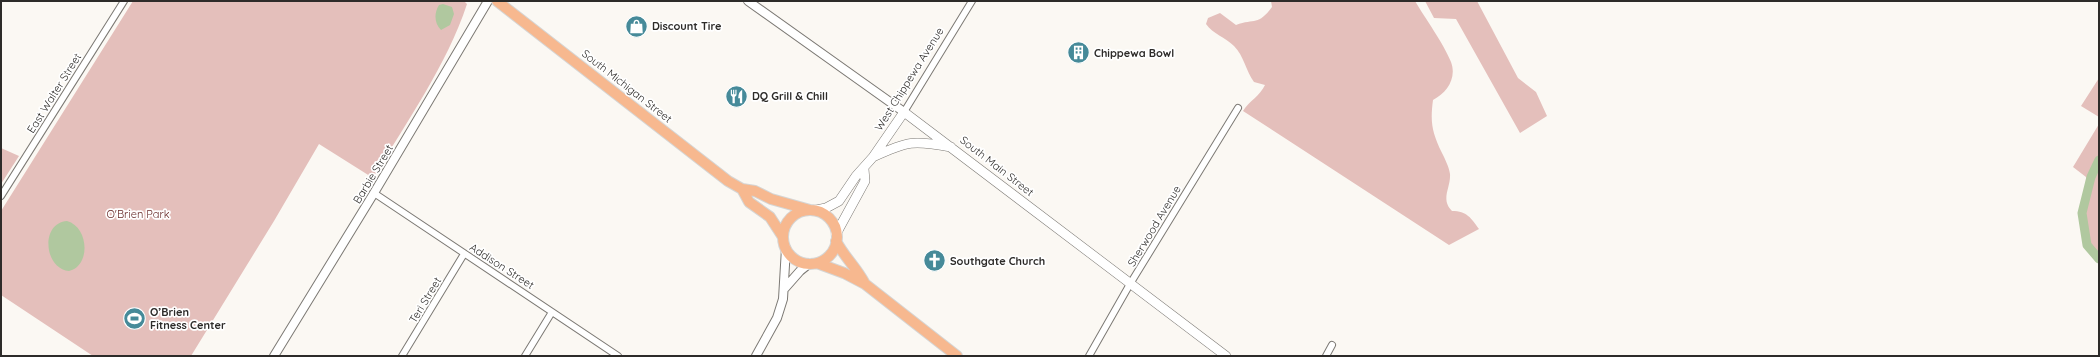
<svg xmlns="http://www.w3.org/2000/svg" width="2100" height="357" viewBox="0 0 2100 357" font-family="Quicksand,sans-serif">
<style>
.green{fill:#e4bfbb}
.water{fill:#b0c89f}
.lines{fill:none;stroke-linecap:round;stroke-linejoin:round}
.canal{stroke:#b0c89f;stroke-width:9}
.minor-casing{stroke:#7c7974;stroke-width:8}
.tertiary-casing{stroke:#7c7974;stroke-width:10}
.secondary-casing{stroke:#7c7974;stroke-width:10}
.primary-casing{stroke:#d5d5d4;stroke-width:12}
.minor{stroke:#fff;stroke-width:6}
.tertiary{stroke:#fff;stroke-width:8}
.secondary{stroke:#fff;stroke-width:9}
.primary{stroke:#f7b88f;stroke-width:10}
.labels{text-anchor:middle;stroke-width:3.5;stroke-linejoin:round;paint-order:stroke}
.poi-label{font-size:11px;font-weight:bold;fill:#2d2b29;stroke:#fff;text-anchor:start}
.street-label{font-size:11px;fill:#2d2b29;stroke:#fff}
.park-label{font-size:11px;fill:#672827;stroke:#fff}
</style>
<rect width="100%" height="100%" fill="#fbf8f3"/>
<!-- green -->
<path class="green" d="M 133,1 L 464,1 L 467,4 C 447,65 406,123 373,178 L 319,144 L 274,221 L 191,356 L 93,356 L 1,295 L 1,211 Z
M 1271,1 L 1415,1 C 1425,18 1444,44 1451,62 C 1457,78 1447,93 1433,100 C 1430,123 1432,132 1442,153 C 1445,159 1449,167 1450,174 C 1451,188 1440,199 1452,211 C 1467,211 1471,218 1479,229 L 1449,245 L 1243,111 C 1249,101 1260,96 1265,85 L 1254,82 C 1246,71 1244,56 1234,46 C 1225,37 1213,34 1206,24 L 1208,18 L 1220,13 L 1236,25 C 1255,18 1258,26 1272,7 Z
M 1425,1 L 1477,1 L 1518,78 L 1536,92 L 1547,116 L 1520,133 L 1456,19 L 1434,18 Z
M 2099,78 L 2099,117 L 2081,106 Z
M 2099,124 L 2099,255 L 2089,242 L 2085,215 L 2086,177 L 2073,167 Z
M 1,148 L 19,156 L 1,184 Z"/>
<!-- water -->
<path class="water" d="M 443,4 L 452,7 L 454,14 L 450,25 L 441,30 C 434,23 434,13 439,5 Z
M 67,221 C 89,227 91,266 69,271 C 44,269 40,223 67,221 Z"/>
<g class="lines">
<!-- canal -->
<path class="canal" d="M 2099,160 L 2091,177 L 2082,213 L 2087,245 L 2099,259"/>
<defs>
<path id="minor" d="M 904,112 L 972,1
M 374,193 L 618,356
M 1,196 L 124,1
M 402,356 L 464,254
M 525,356 L 552,312
M 1089,356 L 1130,284 L 1238,108
M 1326,356 L 1332,345"/>
<path id="tertiary" d="M 748,1 L 904,112
M 785,288 L 800,271 L 810,263
M 274,356 L 374,193 L 488,1
M 756,356 L 777,318 L 783,299 L 786,248"/>
<path id="secondary" d="M 873,157 C 908,141 913,140 951,147
M 816,210 L 826,208 L 839,201 L 856,176 L 873,157 L 904,112 L 1226,356
M 836,234 L 865,181 L 864,169"/>
<path id="primary" d="M 497,1 L 728,181 L 742,189 L 755,191 L 771,199 L 810,210
M 742,189 L 749,202 L 770,217 L 783,237
M783 237a27 27 0 1 1 54 0a27 27 0 1 1-54 0Z
M 836,241 C 845,258 857,268 865,284
M 817,263 L 844,273 L 865,284 L 957,356"/>
</defs>
<!-- minor casing -->
<use href="#minor" class="minor-casing"/>
<!-- tertiary casing -->
<use href="#tertiary" class="tertiary-casing"/>
<!-- secondary casing -->
<use href="#secondary" class="secondary-casing"/>
<!-- primary casing -->
<use href="#primary" class="primary-casing"/>
<!-- minor -->
<use href="#minor" class="minor"/>
<!-- tertiary -->
<use href="#tertiary" class="tertiary"/>
<!-- secondary -->
<use href="#secondary" class="secondary"/>
<!-- primary -->
<use href="#primary" class="primary"/>
</g>
<!-- icons -->
<defs>
<symbol id="shop-disc" viewBox="-11 -11 22 22"><circle r="9.5" fill="#468a99" stroke="#fff"/><path d="M-5-2.5h2.3a2.7 3.5 0 0 1 5.4 0H5L5.5 6h-11ZM-1.5-2.5h3a1.5 2.3 0 0 0-3 0Z" fill="#fff"/></symbol>
<symbol id="building-disc" viewBox="-11 -11 22 22"><circle r="9.5" fill="#468a99" stroke="#fff"/><path d="M-4-6H4V6H1V3H-1V6H-4ZM-2.5-4.3h1.7v1.8h-1.7ZM.8-4.3h1.7v1.8H.8ZM-2.5-1h1.7V.8h-1.7ZM.8-1h1.7V.8H.8Z" fill="#fff"/></symbol>
<symbol id="restaurant-disc" viewBox="-11 -11 22 22"><circle r="9.5" fill="#468a99" stroke="#fff"/><path d="M-5-6h1v4h1v-4h1v4h1v-4h1v5L-1.5 .5V6h-2V.5L-5-1ZM5-6V6H3V1.5H1.5Q1.5-4 5-6Z" fill="#fff"/></symbol>
<symbol id="church-disc" viewBox="-11 -11 22 22"><circle r="9.5" fill="#468a99" stroke="#fff"/><path d="M-1.2-6h2.4v3.5h3.3v2.4h-3.3V6h-2.4V-.1h-3.3v-2.4h3.3Z" fill="#fff"/></symbol>
<symbol id="stadium-disc" viewBox="-11 -11 22 22"><circle r="9.5" fill="#468a99" stroke="#fff"/><path d="M0-5a6.5 5 0 1 0 0 10a6.5 5 0 1 0 0-10ZM-3.5-1.8h7v3.6h-7Z" fill="#fff"/></symbol>
</defs>
<g fill-rule="evenodd">
<use href="#shop-disc" x="624" y="14" width="25" height="25"/>
<use href="#building-disc" x="1066" y="40" width="25" height="25"/>
<use href="#restaurant-disc" x="724" y="84" width="25" height="25"/>
<use href="#church-disc" x="922" y="248" width="25" height="25"/>
<use href="#stadium-disc" x="122" y="306" width="25" height="25"/>
</g>
<g class="labels">
<!-- poi labels -->
<g class="poi-label">
<text x="652" y="30">Discount Tire</text>
<text x="1094" y="57">Chippewa Bowl</text>
<text x="752" y="100">DQ Grill &amp; Chill</text>
<text x="950" y="265">Southgate Church</text>
<text x="150" y="316">O’Brien<tspan x="150" dy="13">Fitness Center</tspan></text>
</g>
<!-- street labels -->
<g class="street-label">
<text transform="translate(909 79) rotate(-58)" y="4">West Chippewa Avenue</text>
<text transform="translate(627 86) rotate(38)" y="4">South Michigan Street</text>
<text transform="translate(54 93) rotate(-58)" y="4">East Walter Street</text>
<text transform="translate(997 166) rotate(38)" y="4">South Main Street</text>
<text transform="translate(373 174) rotate(-59)" y="4">Barbie Street</text>
<text transform="translate(1154 226) rotate(-59)" y="4">Sherwood Avenue</text>
<text transform="translate(502 266) rotate(33)" y="4">Addison Street</text>
<text transform="translate(425 300) rotate(-59)" y="4">Teri Street</text>
</g>
<!-- park labels -->
<g class="park-label">
<text x="138" y="218">O'Brien Park</text>
</g>
</g>
<!-- border -->
<rect width="2100" height="357" fill="none" stroke="#2d2b29" stroke-width="4"/>
</svg>
